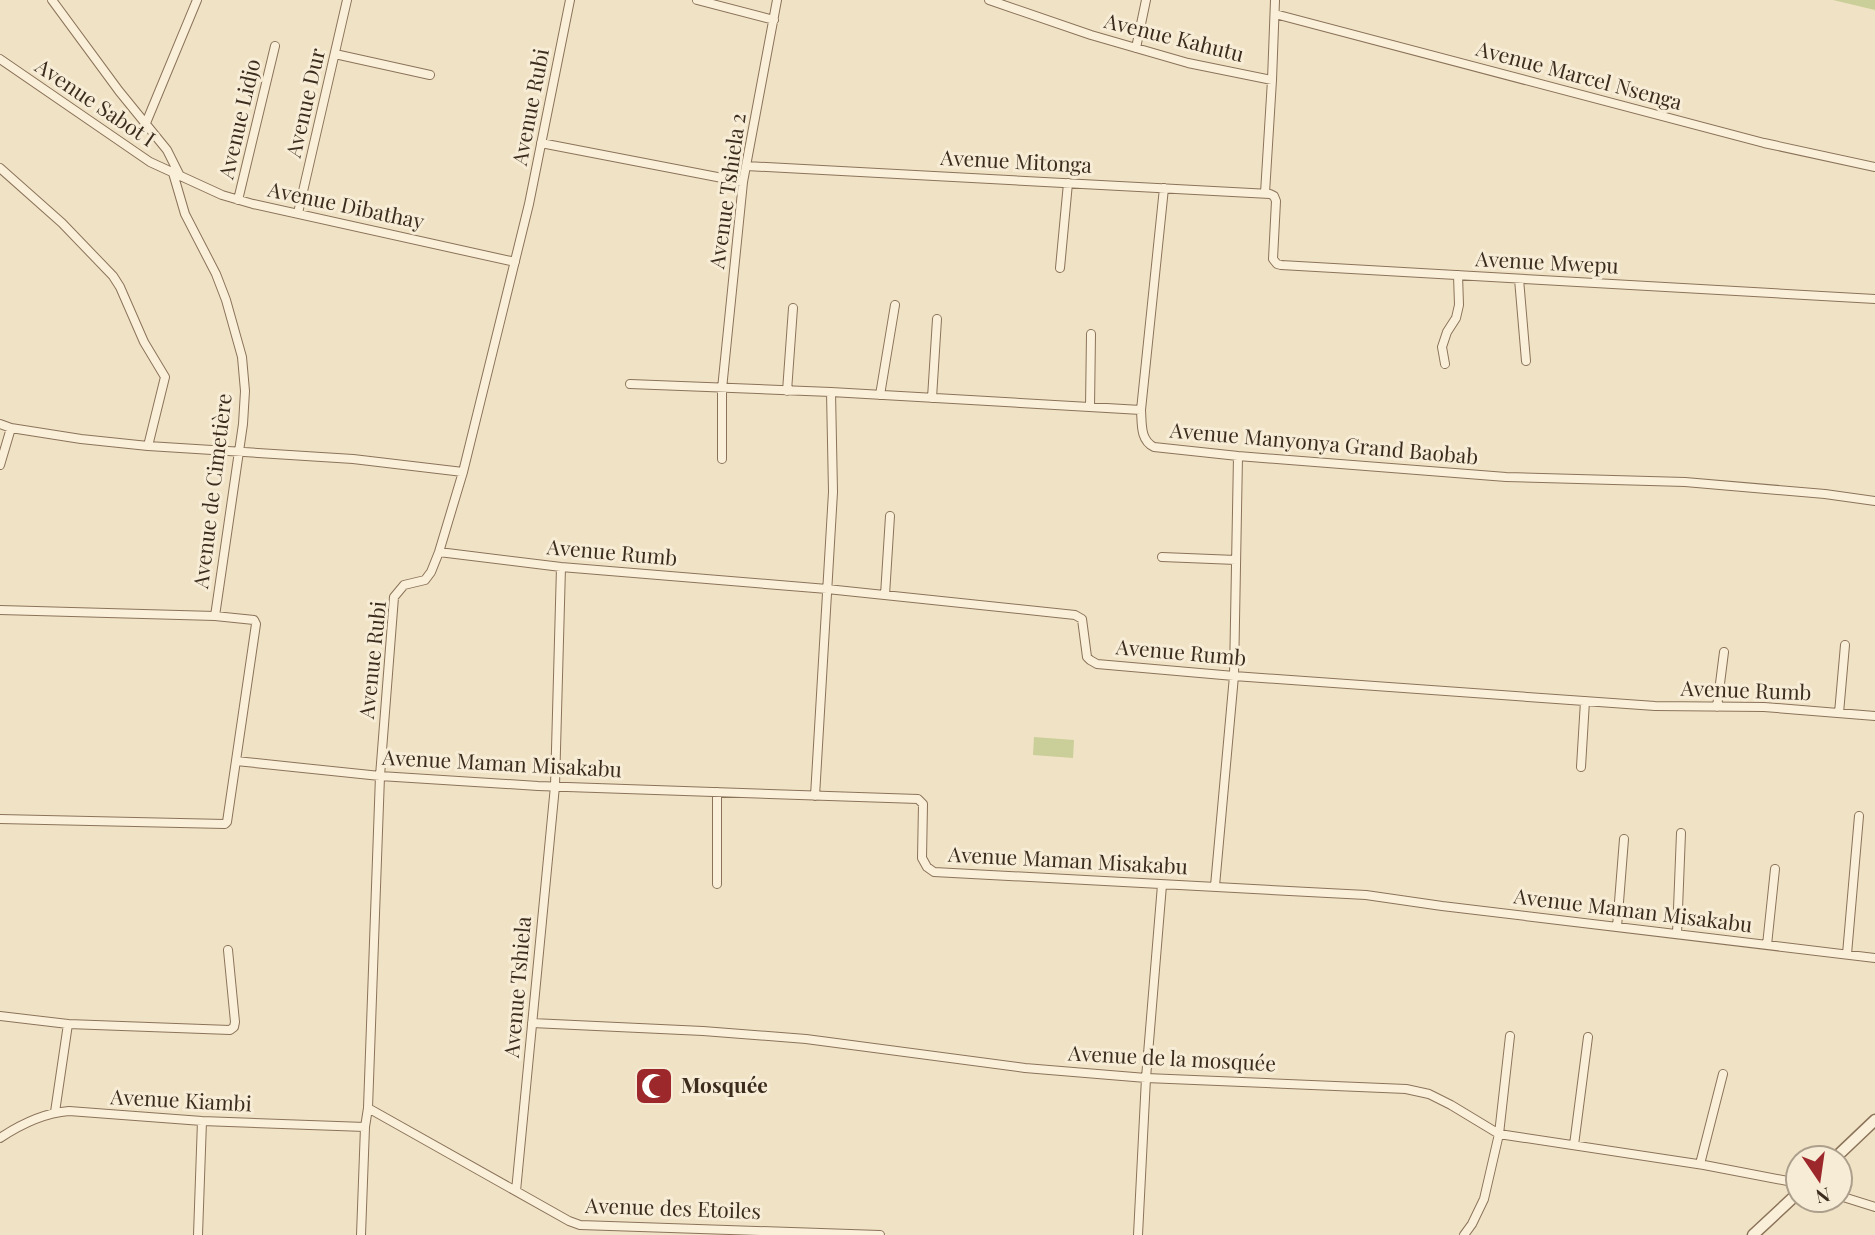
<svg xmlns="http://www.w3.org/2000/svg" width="1875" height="1235" viewBox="0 0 1875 1235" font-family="'Playfair Display',serif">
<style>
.green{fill:#cace98}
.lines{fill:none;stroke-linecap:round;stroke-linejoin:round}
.minor-casing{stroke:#8b735a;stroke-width:10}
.tertiary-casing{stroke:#8b735a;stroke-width:13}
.minor{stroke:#faefd9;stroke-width:8}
.tertiary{stroke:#faefd9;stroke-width:10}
.labels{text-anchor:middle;stroke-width:6;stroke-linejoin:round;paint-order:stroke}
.street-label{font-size:21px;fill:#3b2c1e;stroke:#f7ecd5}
.poi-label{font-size:21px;font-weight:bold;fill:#3b2c1e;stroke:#f7ecd5;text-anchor:start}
</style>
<rect width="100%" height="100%" fill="#f0e2c5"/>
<!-- green -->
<path class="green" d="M 1833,0 L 1875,0 L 1875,10 Z
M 1034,737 L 1074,740 L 1073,758 L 1033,755 Z"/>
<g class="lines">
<defs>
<path id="minor" d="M 52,0 L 119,91 L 167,150 L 180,176
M 697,0 L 774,20
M 989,0 L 1091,35 L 1188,63 L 1272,80
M 1275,14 L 1764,143 L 1875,167
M 1136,48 L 1146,0
M 335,54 L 430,75
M 0,59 L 150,162 L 222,195 L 253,204 L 515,262
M 146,123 L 197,0
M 541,143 L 743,182
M 746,166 L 1270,194 L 1274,196 L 1276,201 L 1273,259 L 1277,264 L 1281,265 L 1875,299
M 0,168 L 62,223 L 113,276 L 120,287 L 144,342 L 165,377 L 148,446
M 173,173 L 185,214 L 216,274 L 226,300 L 242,357 L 245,391 L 243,424 L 215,616
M 1164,188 L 1141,410 C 1142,424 1140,440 1154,447 L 1238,456 L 1506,477 L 1685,482 L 1825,494 L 1875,501
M 1265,193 L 1272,80 L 1275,0
M 238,200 L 275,46
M 298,213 L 347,0
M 1060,268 L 1068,183
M 1519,279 L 1526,361
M 1445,364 L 1442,347 L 1447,332 L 1456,318 L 1459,305 L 1458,275
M 630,384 L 831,392 L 1141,410
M 787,391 L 793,308
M 880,395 L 895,305
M 932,398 L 937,319
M 1090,407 L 1091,334
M 0,424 L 11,428 L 81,439 L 148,446 L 353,459 L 463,472
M 722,459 L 722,389 L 743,182 L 777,0
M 0,465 L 11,428
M 439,552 L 561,567 L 827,589 L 1075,615 L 1082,619 L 1087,657 L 1090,660 L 1097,664 L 1234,676 L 1655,706 L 1764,707 L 1875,716
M 1162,557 L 1236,560
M 885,595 L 890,516
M 0,610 L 215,616 L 254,620 L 256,624 L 227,822 L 225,824 L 0,819
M 1717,707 L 1724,652
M 1839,713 L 1845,645
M 236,761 L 380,776 L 538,786 L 918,799 L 923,804 L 922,858 L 927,867 L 934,872 L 1366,895 L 1442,906 L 1875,958
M 1581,767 L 1585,701
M 815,796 L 833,492 L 831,392
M 717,884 L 717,792
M 1215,886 L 1234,676 L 1238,456
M 1617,927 L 1624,839
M 1677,934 L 1681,833
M 1767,945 L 1775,869
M 1847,954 L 1859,816
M 0,1016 L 68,1024 L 230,1030 L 234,1027 L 235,1022 L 228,950
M 532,1023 L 703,1031 L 806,1039 L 1025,1068 L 1146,1078 L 1406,1089 L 1429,1094 L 1451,1105 L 1499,1134 L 1704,1165 L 1798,1183
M 368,1108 L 569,1221 L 580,1225 L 880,1235
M 55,1112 L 68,1024
M 0,1138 C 21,1124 43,1113 69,1111 L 202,1121 L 365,1127
M 1574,1145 L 1588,1037
M 1700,1164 L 1723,1074
M 516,1191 L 555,786 L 561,567
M 1840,1196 L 1875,1207
M 198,1235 L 202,1121
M 361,1235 L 365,1127 L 368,1108 L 380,776 L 394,597 L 404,585 L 425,580 L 431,572 L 439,552 L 463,472 L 529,204 L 570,0
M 1138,1235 L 1146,1078 L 1162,885
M 1464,1235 L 1472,1224 L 1484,1199 L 1499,1134 L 1510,1036"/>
<path id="tertiary" d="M 1835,1158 L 1875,1120
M 1753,1235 L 1798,1193"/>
</defs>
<!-- minor casing -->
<use href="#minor" class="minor-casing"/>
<!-- tertiary casing -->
<use href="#tertiary" class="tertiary-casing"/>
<!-- minor -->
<use href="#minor" class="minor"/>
<!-- tertiary -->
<use href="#tertiary" class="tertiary"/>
</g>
<!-- icons -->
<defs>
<symbol id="mosque-square" viewBox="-11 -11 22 22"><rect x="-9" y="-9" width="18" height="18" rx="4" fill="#9d282c" stroke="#f7ecd5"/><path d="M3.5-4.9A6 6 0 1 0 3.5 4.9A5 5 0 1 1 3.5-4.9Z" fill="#fff"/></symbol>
</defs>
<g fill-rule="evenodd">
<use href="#mosque-square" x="632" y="1064" width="44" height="44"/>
</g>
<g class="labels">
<!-- street labels -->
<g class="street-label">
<text transform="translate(1174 38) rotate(14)" y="7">Avenue Kahutu</text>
<text transform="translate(1579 76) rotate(15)" y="7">Avenue Marcel Nsenga</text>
<text transform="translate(95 103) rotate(34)" y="7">Avenue Sabot I</text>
<text transform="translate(306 103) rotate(-77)" y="7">Avenue Dur</text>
<text transform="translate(531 107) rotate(-79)" y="7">Avenue Rubi</text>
<text transform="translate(240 119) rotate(-77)" y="7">Avenue Lidjo</text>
<text transform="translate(1016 162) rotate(3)" y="7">Avenue Mitonga</text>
<text transform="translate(728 191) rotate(-82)" y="7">Avenue Tshiela 2</text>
<text transform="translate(346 206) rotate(12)" y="7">Avenue Dibathay</text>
<text transform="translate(1547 263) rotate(3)" y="7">Avenue Mwepu</text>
<text transform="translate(1324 444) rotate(5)" y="7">Avenue Manyonya Grand Baobab</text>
<text transform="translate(213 491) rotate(-83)" y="7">Avenue de Cimetière</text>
<text transform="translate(612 553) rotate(5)" y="7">Avenue Rumb</text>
<text transform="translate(1181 653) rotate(5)" y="7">Avenue Rumb</text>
<text transform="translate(373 660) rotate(-84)" y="7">Avenue Rubi</text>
<text transform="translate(1746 691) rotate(2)" y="7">Avenue Rumb</text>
<text transform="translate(502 764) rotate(3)" y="7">Avenue Maman Misakabu</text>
<text transform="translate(1068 861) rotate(3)" y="7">Avenue Maman Misakabu</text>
<text transform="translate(1633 911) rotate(7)" y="7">Avenue Maman Misakabu</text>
<text transform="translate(518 987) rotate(-85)" y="7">Avenue Tshiela</text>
<text transform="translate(1172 1059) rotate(3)" y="7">Avenue de la mosquée</text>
<text transform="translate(181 1101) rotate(3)" y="7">Avenue Kiambi</text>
<text transform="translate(673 1209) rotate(2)" y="7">Avenue des Etoiles</text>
</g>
<!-- poi labels -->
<g class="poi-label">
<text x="681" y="1093">Mosquée</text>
</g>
</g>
<!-- north arrow -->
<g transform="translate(1819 1179) rotate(167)"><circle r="33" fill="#f7ecd5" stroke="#ac9f8c" stroke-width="2"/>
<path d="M0-5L12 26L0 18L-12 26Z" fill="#9d282c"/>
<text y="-10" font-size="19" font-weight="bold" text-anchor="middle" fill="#3b2c1e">N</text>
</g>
</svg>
